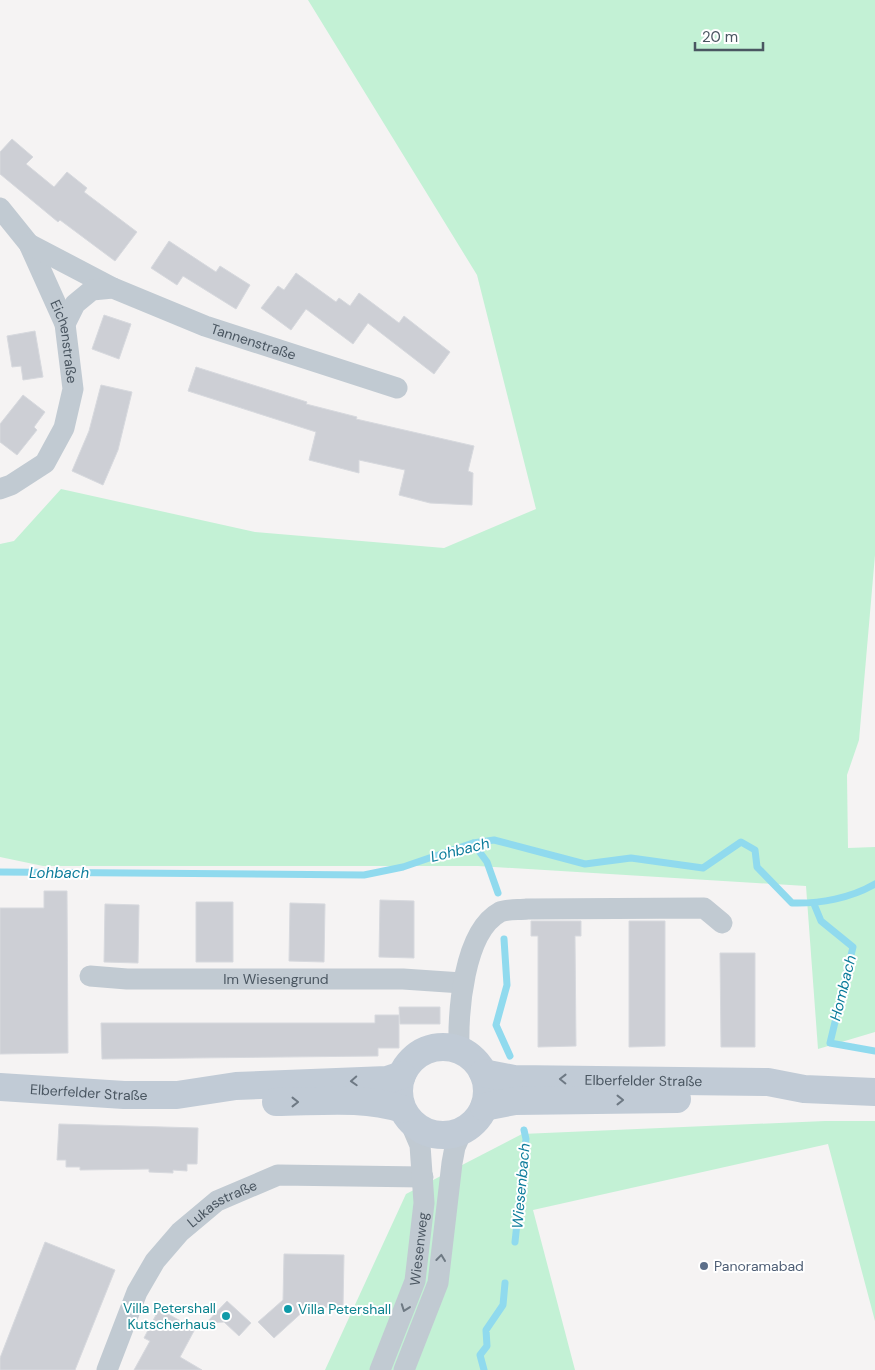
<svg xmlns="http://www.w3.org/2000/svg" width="875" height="1370" viewBox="0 0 875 1370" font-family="'DM Sans',sans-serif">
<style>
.green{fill:#c3f1d5}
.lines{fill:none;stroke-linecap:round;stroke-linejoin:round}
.stream{stroke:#90daee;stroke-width:7}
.building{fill:#cdcfd5;stroke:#d7d9de}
.minor{stroke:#c1cad2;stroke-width:21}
.secondary{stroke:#c1cbd6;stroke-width:28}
.oneway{stroke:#6e7984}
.oneway2{stroke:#6e7983}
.service-dot{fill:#5c6f8a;stroke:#fff;stroke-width:2}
.culture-dot{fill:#0f9aa8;stroke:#fff;stroke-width:2}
.labels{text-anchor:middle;stroke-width:4;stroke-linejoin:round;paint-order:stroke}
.street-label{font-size:14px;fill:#4a5661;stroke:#fff}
.service-label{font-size:14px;fill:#4e5e75;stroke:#fff;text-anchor:start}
.culture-label{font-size:14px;fill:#0d838f;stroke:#fff;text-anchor:end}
.water-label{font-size:15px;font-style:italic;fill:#0c7c9b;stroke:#fff}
</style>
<rect width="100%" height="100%" fill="#f5f3f3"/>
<!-- green -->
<path class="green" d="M 308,0 L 875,0 L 875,555 L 859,740 L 847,775 L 848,848 L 875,847 L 875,1032 L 818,1049 L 806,886 L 478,866 L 43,866 L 0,857 L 0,544 L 14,541 L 61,489 L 255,532 L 444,548 L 536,509 L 477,275 Z
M 825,1121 L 875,1121 L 875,1321 L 828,1144 L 533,1210 L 575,1370 L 325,1370 L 406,1194 L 522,1134 Z"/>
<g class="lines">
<!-- stream -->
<path class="stream" d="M 473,843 L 487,862 L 498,893
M 0,872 L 364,875 L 403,867 L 473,843 L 494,840 L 585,864 L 631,858 L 703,868 L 741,842 L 755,850 L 757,867 L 792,903 C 820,904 851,898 875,884
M 814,904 L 821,921 L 853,947 L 830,1043 L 875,1051
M 504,939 L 507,985 L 496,1025 L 510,1056
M 515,1242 L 526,1139 L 524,1130
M 484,1370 L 480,1355 L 487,1346 L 486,1330 L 503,1305 L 505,1283"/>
</g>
<!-- building -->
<path class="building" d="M 12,139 L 33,157 L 26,164 L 54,187 L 67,172 L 87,188 L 84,192 L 137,232 L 115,261 L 60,220 L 58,222 L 0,174 L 0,152 Z
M 169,241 L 216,272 L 220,266 L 250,285 L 236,309 L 183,276 L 177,285 L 151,268 Z
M 296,273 L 336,302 L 339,298 L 350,306 L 359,293 L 399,323 L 404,316 L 450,352 L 434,374 L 368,323 L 353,344 L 306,309 L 291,330 L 261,308 L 278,286 L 284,290 Z
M 104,315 L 131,324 L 119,359 L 92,349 Z
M 35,331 L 43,377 L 23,380 L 21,366 L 12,367 L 7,336 Z
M 196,367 L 307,402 L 306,404 L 357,417 L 356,419 L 474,446 L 468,471 L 473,473 L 472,505 L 430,503 L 399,495 L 405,470 L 359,460 L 359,473 L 309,460 L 316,432 L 188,391 Z
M 101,385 L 132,392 L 118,450 L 103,485 L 72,471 L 89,431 Z
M 23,395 L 45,412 L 34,427 L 37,430 L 17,455 L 0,442 L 0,424 Z
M 44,891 L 67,891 L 68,1053 L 0,1054 L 0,908 L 44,908 Z
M 380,900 L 414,901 L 414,958 L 379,957 Z
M 196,902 L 233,902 L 233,962 L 196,962 Z
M 290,903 L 325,904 L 324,962 L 289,961 Z
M 105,904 L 139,905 L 138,963 L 104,962 Z
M 531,921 L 581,921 L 581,936 L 575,936 L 576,1046 L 538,1047 L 538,936 L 531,936 Z
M 629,921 L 665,921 L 665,1046 L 629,1047 Z
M 720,953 L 755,953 L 755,1047 L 721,1047 Z
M 399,1007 L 440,1007 L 440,1024 L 400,1024 Z
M 375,1015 L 399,1015 L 399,1048 L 378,1048 L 378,1056 L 102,1059 L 101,1023 L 375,1023 Z
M 59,1124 L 198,1128 L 197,1164 L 187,1164 L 187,1171 L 173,1170 L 173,1173 L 149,1172 L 149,1169 L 80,1170 L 80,1167 L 66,1167 L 66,1160 L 57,1160 Z
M 45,1242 L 115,1270 L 75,1370 L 0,1370 L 0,1358 Z
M 284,1254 L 344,1255 L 343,1308 L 308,1307 L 274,1338 L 258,1322 L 283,1300 Z
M 227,1301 L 251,1323 L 239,1336 L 224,1322 L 206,1323 Z
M 159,1309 L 195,1329 L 180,1357 L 202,1370 L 134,1370 L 150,1341 L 144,1338 Z"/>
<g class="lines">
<!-- minor -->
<g class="minor">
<path id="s1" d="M 0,208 L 29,244 L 65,324 L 73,389 L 64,428 L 45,463 L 11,485 L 0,489"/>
<path d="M 29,244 L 113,288"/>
<path id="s2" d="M 65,324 L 75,304 L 92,290 L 113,288 L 205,326 L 397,388"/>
<path id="s3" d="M 90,976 L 127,979 L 403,979 L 462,983"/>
<path d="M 459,1049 C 458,1013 463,932 500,912 C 506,909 519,910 527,909 L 704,908 L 722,923"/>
<path id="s4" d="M 107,1370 L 137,1292 L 155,1261 L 180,1232 L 217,1201 L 278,1175 L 423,1177"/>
<path id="s5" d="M 380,1370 L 415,1281 L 424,1203 L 420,1145 L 411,1124"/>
<path d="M 404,1370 L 438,1283 L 452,1163 L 455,1147 L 462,1131"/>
</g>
<!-- secondary -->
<g class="secondary">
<circle cx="443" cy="1091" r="44"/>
<path id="s6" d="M 483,1073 L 514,1079 L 768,1082 L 804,1089 L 875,1092"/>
<path id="s7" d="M 0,1087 L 124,1095 L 177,1095 L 236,1086 L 387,1080 L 402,1075"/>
<path d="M 276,1102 C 316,1102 363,1096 402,1109"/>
<path d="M 484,1107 L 515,1101 L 677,1099"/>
</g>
</g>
<!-- one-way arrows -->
<defs><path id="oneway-chevron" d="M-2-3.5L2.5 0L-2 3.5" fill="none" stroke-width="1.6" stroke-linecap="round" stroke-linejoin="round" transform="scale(1.25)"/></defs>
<g class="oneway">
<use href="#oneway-chevron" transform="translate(563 1079) rotate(-179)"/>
<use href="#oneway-chevron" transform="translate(354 1081) rotate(177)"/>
<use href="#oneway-chevron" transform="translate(620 1100)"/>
<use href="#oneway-chevron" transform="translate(295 1102)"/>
</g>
<g class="oneway2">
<use href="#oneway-chevron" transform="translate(441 1258) rotate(-83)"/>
<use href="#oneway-chevron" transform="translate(405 1308) rotate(110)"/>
</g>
<!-- markers -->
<circle class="service-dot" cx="704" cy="1266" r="5"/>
<g class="culture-dot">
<circle cx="288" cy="1309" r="5"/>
<circle cx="226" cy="1316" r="5"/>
</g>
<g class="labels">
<!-- street labels -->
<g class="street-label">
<text dy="5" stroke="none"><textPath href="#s1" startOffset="151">Eichenstraße</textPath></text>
<text dy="5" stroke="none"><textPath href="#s2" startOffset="216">Tannenstraße</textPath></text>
<text dy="5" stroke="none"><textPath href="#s3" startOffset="186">Im Wiesengrund</textPath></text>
<text dy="5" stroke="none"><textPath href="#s6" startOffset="161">Elberfelder Straße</textPath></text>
<text dy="5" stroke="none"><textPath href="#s7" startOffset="89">Elberfelder Straße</textPath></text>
<text dy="5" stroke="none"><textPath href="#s4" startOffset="209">Lukasstraße</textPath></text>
<text dy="5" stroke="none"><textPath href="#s5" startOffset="128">Wiesenweg</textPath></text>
</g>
<!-- service labels -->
<g class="service-label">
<text x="714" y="1271">Panoramabad</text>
</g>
<!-- culture labels -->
<g class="culture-label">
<text x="216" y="1313">Villa Petershall<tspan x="216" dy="16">Kutscherhaus</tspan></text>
<text x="298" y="1314" text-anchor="start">Villa Petershall</text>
</g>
<!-- water labels -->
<g class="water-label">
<text transform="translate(460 850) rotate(-14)" y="5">Lohbach</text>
<text x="59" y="878">Lohbach</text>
<text transform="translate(843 988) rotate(-76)" y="5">Hombach</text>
<text transform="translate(521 1186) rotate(-85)" y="5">Wiesenbach</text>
</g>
</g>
<!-- scale -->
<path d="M695 42v8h68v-8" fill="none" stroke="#4a5661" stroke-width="2.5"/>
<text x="702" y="42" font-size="15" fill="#4a5661" stroke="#ffffff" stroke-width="4" paint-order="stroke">20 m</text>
</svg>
